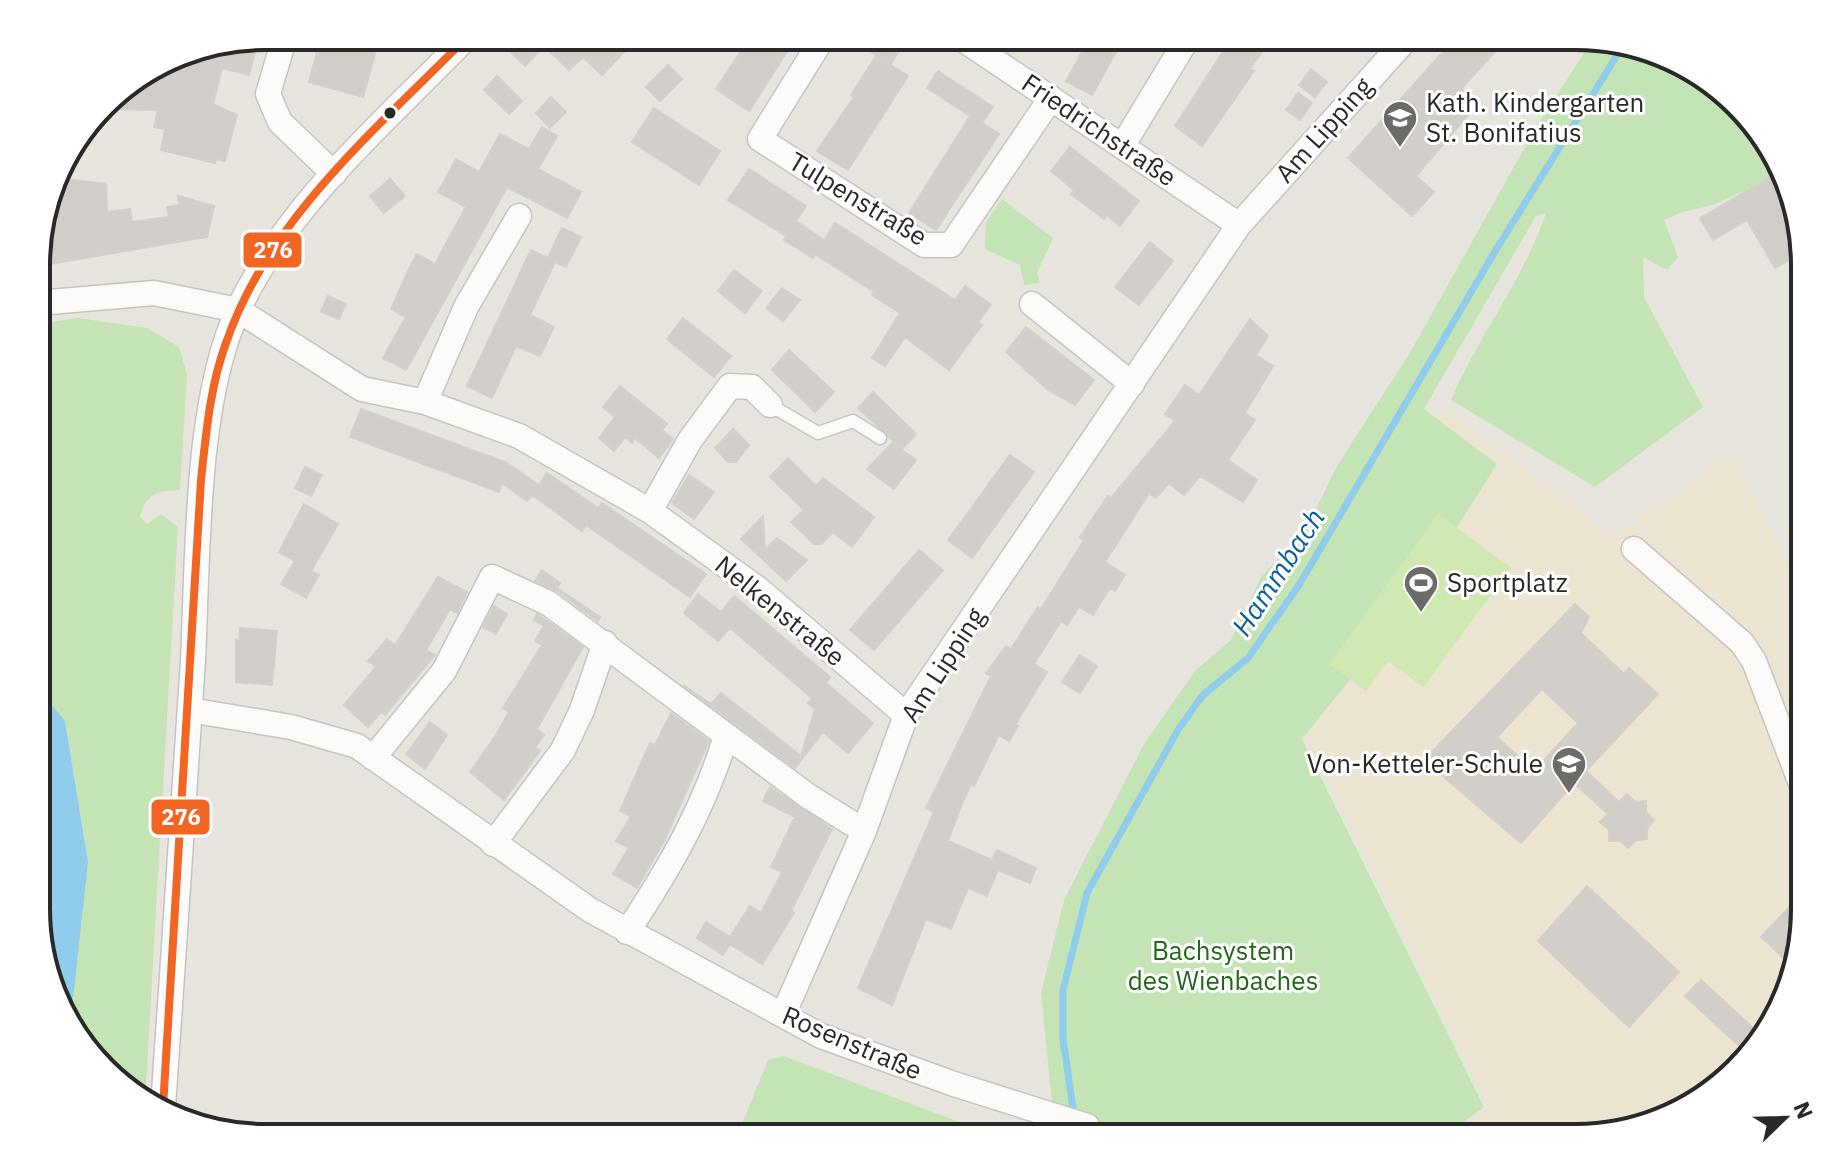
<svg xmlns="http://www.w3.org/2000/svg" width="1841" height="1174" viewBox="0 0 1841 1174" font-family="'IBM Plex Sans',sans-serif">
<style>
.education{fill:#ebe5d2}
.green{fill:#c5e4b6}
.pitch{fill:#d0e9b3}
.water{fill:#90cceb}
.lines{fill:none;stroke-linecap:round;stroke-linejoin:round}
.stream{stroke:#90cceb;stroke-width:7}
.building{fill:#d1cec9;stroke:#d3d0ca;stroke-width:2;fill-rule:evenodd}
.service-casing{stroke:#c5c4c4;stroke-width:15}
.minor-casing{stroke:#c5c4c4;stroke-width:27}
.service{stroke:#fcfbfa;stroke-width:12}
.minor{stroke:#fcfbfa;stroke-width:24}
.bus-1-casing{stroke:#fff;stroke-width:14}
.bus-1{stroke:#f26522;stroke-width:8}
.bus-dot{fill:#292929;stroke:#fff;stroke-width:3}
.labels{text-anchor:middle;stroke-width:6;stroke-linejoin:round;paint-order:stroke}
.poi-label{font-size:26px;fill:#292929;stroke:#fff;text-anchor:start}
.street-label{font-size:26px;fill:#292929;stroke:#fff}
.park-label{font-size:26px;fill:#226718;stroke:#fff}
.water-label{font-size:28px;font-style:italic;fill:#0a5e9c;stroke:#fff}
.rim{fill:none;stroke:#292929;stroke-width:4}
.line-badge{stroke:#fff;stroke-width:3}
.badge-label{font-size:22px;text-anchor:middle;font-weight:bold;fill:#fff}
</style>
<rect width="100%" height="100%" fill="#e8e5de"/>
<!-- education -->
<path class="education" d="M 1444,408 L 1615,538 L 1730,456 L 1805,599 L 1805,924 L 1767,1036 L 1691,1107 L 1591,1138 L 1448,1138 L 1489,1107 L 1270,666 L 1421,432 Z"/>
<!-- green -->
<path class="green" d="M 1592,41 L 1703,74 L 1774,150 L 1781,174 L 1713,205 L 1682,212 L 1664,220 L 1678,257 L 1667,270 L 1643,257 L 1644,297 L 1703,407 L 1595,487 L 1451,400 C 1478,336 1524,279 1546,213 L 1536,216 L 1424,409 L 1497,464 L 1400,617 L 1302,739 L 1484,1107 L 1442,1138 L 1008,1138 L 1054,1124 L 1041,993 L 1064,900 L 1144,744 L 1195,671 L 1231,640 L 1261,577 L 1306,530 L 1338,464 L 1408,356 L 1538,124 Z
M 1002,199 L 1053,238 L 1037,273 L 1040,283 L 1024,285 L 1020,265 L 985,249 L 986,222 Z
M 78,318 L 147,328 L 179,347 L 187,374 L 180,490 C 157,491 145,494 140,517 L 147,524 L 161,514 L 178,527 L 145,1102 L 138,1100 L 70,1028 L 88,862 L 65,721 L 38,688 L 38,324 Z
M 784,1056 L 1002,1138 L 736,1138 L 768,1060 Z"/>
<!-- pitch -->
<path class="pitch" d="M 1438,514 L 1511,568 L 1423,687 L 1388,661 L 1366,691 L 1329,664 Z"/>
<!-- water -->
<path class="water" d="M 38,688 L 65,721 L 88,862 L 70,1028 L 38,939 Z"/>
<g class="lines">
<!-- stream -->
<path class="stream" d="M 1067,1138 L 1073,1108 L 1063,1039 L 1063,990 L 1087,893 L 1178,730 L 1202,696 L 1248,658 L 1299,585 L 1497,248 L 1621,49"/>
</g>
<!-- building -->
<path class="building" d="M 321,36 L 380,36 L 363,97 L 309,82 Z
M 494,36 L 616,36 L 628,48 L 602,75 L 583,57 L 569,70 L 544,46 L 525,66 Z
M 751,36 L 797,36 L 749,111 L 716,89 Z
M 845,36 L 884,36 L 901,47 L 891,64 Z
M 1091,36 L 1125,36 L 1092,95 L 1066,81 Z
M 1233,36 L 1273,36 L 1250,69 L 1254,71 L 1202,146 L 1175,126 Z
M 1457,36 L 1509,36 L 1462,88 L 1467,92 L 1458,103 L 1469,114 L 1416,176 L 1434,192 L 1412,216 L 1348,158 Z
M 259,37 L 249,75 L 222,68 L 213,104 L 237,115 L 225,161 L 216,159 L 215,163 L 161,150 L 165,129 L 154,127 L 158,110 L 101,109 L 114,93 L 178,53 Z
M 876,56 L 908,76 L 848,170 L 817,151 L 854,97 L 851,95 Z
M 668,65 L 682,79 L 660,101 L 646,87 Z
M 1311,69 L 1327,82 L 1315,97 L 1299,85 Z
M 938,71 L 993,107 L 982,123 L 999,134 L 936,230 L 909,213 L 970,116 L 927,88 Z
M 497,76 L 522,101 L 509,114 L 484,90 Z
M 1298,93 L 1312,103 L 1300,120 L 1286,110 Z
M 551,97 L 566,112 L 550,128 L 536,113 Z
M 654,108 L 720,151 L 699,185 L 632,142 Z
M 542,127 L 557,136 L 538,169 L 581,192 L 567,218 L 507,187 L 406,370 L 383,358 L 406,317 L 391,309 L 408,271 L 417,254 L 435,264 L 466,207 L 438,192 L 456,159 L 479,172 L 500,134 L 529,149 Z
M 1070,147 L 1139,201 L 1120,226 L 1107,215 L 1104,219 L 1071,194 L 1074,190 L 1051,171 Z
M 749,169 L 806,206 L 796,221 L 824,240 L 835,223 L 955,300 L 965,286 L 991,305 L 978,322 L 982,325 L 949,370 L 905,337 L 885,366 L 872,358 L 900,313 L 872,295 L 874,292 L 815,254 L 813,258 L 784,240 L 786,236 L 728,200 Z
M 1781,171 L 1804,251 L 1775,268 L 1747,220 L 1713,240 L 1700,218 Z
M 55,178 L 106,184 L 107,212 L 130,209 L 132,222 L 169,217 L 167,207 L 180,205 L 178,196 L 214,206 L 207,237 L 38,266 L 38,235 Z
M 390,179 L 405,196 L 384,213 L 370,196 Z
M 562,228 L 581,237 L 566,267 L 555,262 L 530,315 L 554,327 L 540,356 L 516,346 L 492,398 L 467,386 L 531,250 L 548,258 Z
M 1150,242 L 1173,261 L 1139,305 L 1115,287 Z
M 734,270 L 762,291 L 745,313 L 718,291 Z
M 782,288 L 800,300 L 783,321 L 766,308 Z
M 328,296 L 346,304 L 339,319 L 321,312 Z
M 683,318 L 731,356 L 714,377 L 667,339 Z
M 1250,319 L 1268,336 L 1256,355 L 1273,366 L 1245,413 L 1255,420 L 1228,460 L 1257,480 L 1243,502 L 1200,476 L 1184,495 L 1169,483 L 1156,498 L 1149,493 L 1105,562 L 1125,575 L 1115,591 L 1110,588 L 1093,615 L 1079,607 L 1067,625 L 1061,621 L 1034,664 L 1047,672 L 1015,725 L 1018,726 L 1009,741 L 999,735 L 974,786 L 971,785 L 963,801 L 948,841 L 992,860 L 997,850 L 1036,868 L 1030,883 L 998,870 L 987,896 L 968,888 L 951,929 L 926,919 L 892,1005 L 858,988 L 934,812 L 926,808 L 991,676 L 986,673 L 1006,646 L 1011,649 L 1038,607 L 1041,609 L 1084,540 L 1080,537 L 1108,496 L 1111,498 L 1175,421 L 1165,414 L 1185,385 L 1199,395 Z
M 1026,327 L 1094,380 L 1075,405 L 1048,390 L 1006,352 Z
M 789,350 L 834,392 L 815,412 L 772,370 Z
M 620,386 L 667,424 L 662,430 L 673,439 L 659,458 L 635,438 L 632,443 L 625,437 L 614,451 L 599,438 L 615,417 L 603,407 Z
M 873,392 L 916,434 L 902,449 L 858,408 Z
M 361,409 L 507,463 L 539,485 L 547,473 L 598,508 L 602,503 L 706,574 L 690,597 L 586,525 L 582,531 L 532,495 L 527,501 L 502,483 L 499,492 L 350,437 Z
M 733,429 L 749,445 L 736,462 L 728,462 L 715,448 Z
M 892,443 L 916,460 L 894,489 L 867,469 Z
M 1010,455 L 1034,472 L 972,558 L 948,540 Z
M 788,458 L 816,486 L 823,478 L 874,517 L 852,547 L 833,532 L 821,544 L 814,544 L 791,522 L 804,510 L 770,477 Z
M 305,467 L 322,475 L 311,496 L 295,488 Z
M 689,475 L 714,492 L 694,519 L 672,503 Z
M 304,504 L 338,524 L 311,571 L 319,575 L 306,598 L 281,584 L 295,561 L 279,552 Z
M 763,516 L 765,550 L 777,538 L 807,560 L 786,581 L 741,539 Z
M 919,550 L 943,570 L 874,650 L 850,630 Z
M 542,570 L 560,583 L 557,588 L 600,617 L 598,621 L 557,591 L 535,581 Z
M 438,577 L 467,592 L 457,613 L 450,609 L 426,650 L 435,655 L 385,715 L 381,712 L 368,727 L 344,705 L 376,667 L 368,661 L 387,639 L 395,645 Z
M 698,594 L 721,612 L 734,596 L 830,677 L 826,683 L 873,723 L 848,753 L 823,732 L 795,768 L 683,685 L 711,704 L 721,693 L 801,756 L 815,709 L 808,703 L 812,698 L 730,628 L 718,641 L 684,613 Z
M 1575,604 L 1589,617 L 1581,633 L 1624,674 L 1629,668 L 1658,694 L 1586,771 L 1619,802 L 1627,794 L 1635,802 L 1646,801 L 1646,812 L 1654,820 L 1647,829 L 1647,839 L 1636,840 L 1628,848 L 1620,841 L 1609,841 L 1609,830 L 1600,822 L 1608,814 L 1574,783 L 1521,843 L 1424,760 ZM 1542,689 L 1578,723 L 1534,771 L 1497,737 Z
M 494,606 L 507,614 L 496,634 L 483,627 Z
M 537,614 L 583,647 L 537,729 L 544,735 L 535,748 L 540,751 L 504,800 L 470,772 L 496,735 L 509,712 L 503,708 L 542,645 L 535,641 L 544,626 L 534,620 Z
M 240,628 L 277,631 L 272,685 L 236,682 L 236,640 L 239,641 Z
M 1080,655 L 1097,666 L 1080,693 L 1062,682 Z
M 671,713 L 709,741 L 664,841 L 637,888 L 613,874 L 629,848 L 616,841 L 631,816 L 620,811 L 650,743 L 655,745 Z
M 430,722 L 447,735 L 425,769 L 406,754 Z
M 770,787 L 832,829 L 791,911 L 794,913 L 762,964 L 730,944 L 723,955 L 697,938 L 706,922 L 730,937 L 750,906 L 761,913 L 782,872 L 771,867 L 795,817 L 763,801 Z
M 1587,886 L 1679,972 L 1629,1027 L 1538,941 Z
M 1805,890 L 1805,924 L 1791,965 L 1761,937 Z
M 1701,980 L 1764,1038 L 1748,1054 L 1685,996 Z"/>
<g class="lines">
<defs>
<path id="service" d="M 770,405 L 818,433 L 853,421 L 880,438
M 1087,1126 L 1105,1138"/>
<path id="minor" d="M 285,36 L 268,94 L 280,122 L 334,174
M 824,36 L 760,139 L 924,245 L 951,245 L 1051,98
M 958,36 L 1239,225
M 1123,145 L 1189,36
M 38,303 L 154,293 L 238,310 L 362,389 L 425,402 L 519,436 L 650,511 L 757,588 L 906,715
M 1032,304 L 1132,384
M 425,402 L 466,307 L 519,216
M 650,511 L 690,440 L 730,386 L 752,387 L 770,405
M 1634,549 L 1742,643 L 1754,661 L 1805,794
M 190,710 L 291,727 L 357,746 L 590,910 L 821,1036 L 954,1084 L 1087,1126
M 373,758 L 444,671 L 492,577 L 548,603 L 808,796 L 864,831
M 493,844 L 563,750 L 582,710 L 605,643
M 627,932 C 669,869 704,809 726,736
M 783,1015 L 864,831 L 906,715 L 1239,225 L 1409,36
M 163,1107 C 173,958 184,809 193,660 C 198,557 195,400 239,308 C 290,201 387,120 468,36"/>
</defs>
<!-- service casing -->
<use href="#service" class="service-casing"/>
<!-- minor casing -->
<use href="#minor" class="minor-casing"/>
<!-- service -->
<use href="#service" class="service"/>
<!-- minor -->
<use href="#minor" class="minor"/>
<defs>
<path id="bus-1" d="M 163,1107 L 201,480 C 206,434 210,386 226,343 C 269,217 378,128 468,36"/>
</defs>
<!-- bus-1 casing -->
<use href="#bus-1" class="bus-1-casing"/>
<!-- bus-1 -->
<use href="#bus-1" class="bus-1"/>
</g>
<!-- icons -->
<defs>
<symbol id="school-pin" viewBox="-11 -11 22 30"><path d="M0 17L-7.5 6A9.5 9.5 0 1 1 7.5 6Z" fill="#6c6b68" stroke="#fff"/><path d="M0-5L7-2L0 1L-7-2ZM-4 1L0 2.5L4 1V4Q0 6-4 4Z" fill="#fff"/></symbol>
<symbol id="stadium-pin" viewBox="-11 -11 22 30"><path d="M0 17L-7.5 6A9.5 9.5 0 1 1 7.5 6Z" fill="#6c6b68" stroke="#fff"/><path d="M0-5a6.5 5 0 1 0 0 10a6.5 5 0 1 0 0-10ZM-3.5-1.8h7v3.6h-7Z" fill="#fff"/></symbol>
</defs>
<g fill-rule="evenodd">
<use href="#school-pin" x="1380" y="98" width="40" height="54"/>
<use href="#stadium-pin" x="1401" y="563" width="40" height="54"/>
<use href="#school-pin" x="1549" y="744" width="40" height="54"/>
</g>
<!-- markers -->
<circle class="bus-dot" cx="390" cy="113" r="7"/>
<g class="labels">
<!-- poi labels -->
<g class="poi-label">
<text x="1426" y="112">Kath. Kindergarten<tspan x="1426" dy="30">St. Bonifatius</tspan></text>
<text x="1447" y="592">Sportplatz</text>
<text x="1543" y="773" text-anchor="end">Von-Ketteler-Schule</text>
</g>
<!-- street labels -->
<g class="street-label">
<text transform="translate(1099 130) rotate(34)" y="9">Friedrichstraße</text>
<text transform="translate(1324 130) rotate(-48)" y="9">Am Lipping</text>
<text transform="translate(858 199) rotate(31)" y="9">Tulpenstraße</text>
<text transform="translate(780 611) rotate(39)" y="9">Nelkenstraße</text>
<text transform="translate(943 665) rotate(-57)" y="9">Am Lipping</text>
<text transform="translate(852 1043) rotate(23)" y="9">Rosenstraße</text>
</g>
<!-- park labels -->
<g class="park-label">
<text x="1223" y="960">Bachsystem<tspan x="1223" dy="30">des Wienbaches</tspan></text>
</g>
<!-- water labels -->
<g class="water-label">
<text transform="translate(1278 572) rotate(-57)" y="10">Hammbach</text>
</g>
</g>
<!-- crop -->
<path d="M0 0H1841V1174H0ZM265 50H1576A215 215 0 0 1 1791 265V909A215 215 0 0 1 1576 1124H265A215 215 0 0 1 50 909V265A215 215 0 0 1 265 50Z" fill="#fff" fill-rule="evenodd"/>
<path class="rim" d="M265 50H1576A215 215 0 0 1 1791 265V909A215 215 0 0 1 1576 1124H265A215 215 0 0 1 50 909V265A215 215 0 0 1 265 50Z"/>
<g class="line-badge">
<rect x="242" y="231" width="61" height="38" rx="8" fill="#f26522"/>
<rect x="150" y="798" width="61" height="38" rx="8" fill="#f26522"/>
</g>
<g class="badge-label">
<text x="273" y="258">276</text>
<text x="181" y="825">276</text>
</g>
<!-- north arrow -->
<g transform="translate(1785 1118) rotate(67)" stroke="#ffffff" stroke-width="6" paint-order="stroke">
<path d="M0-6L14 30L0 20L-14 30Z" fill="#292929"/>
<text y="-12" font-size="22" font-weight="bold" text-anchor="middle" fill="#292929">N</text>
</g>
</svg>
